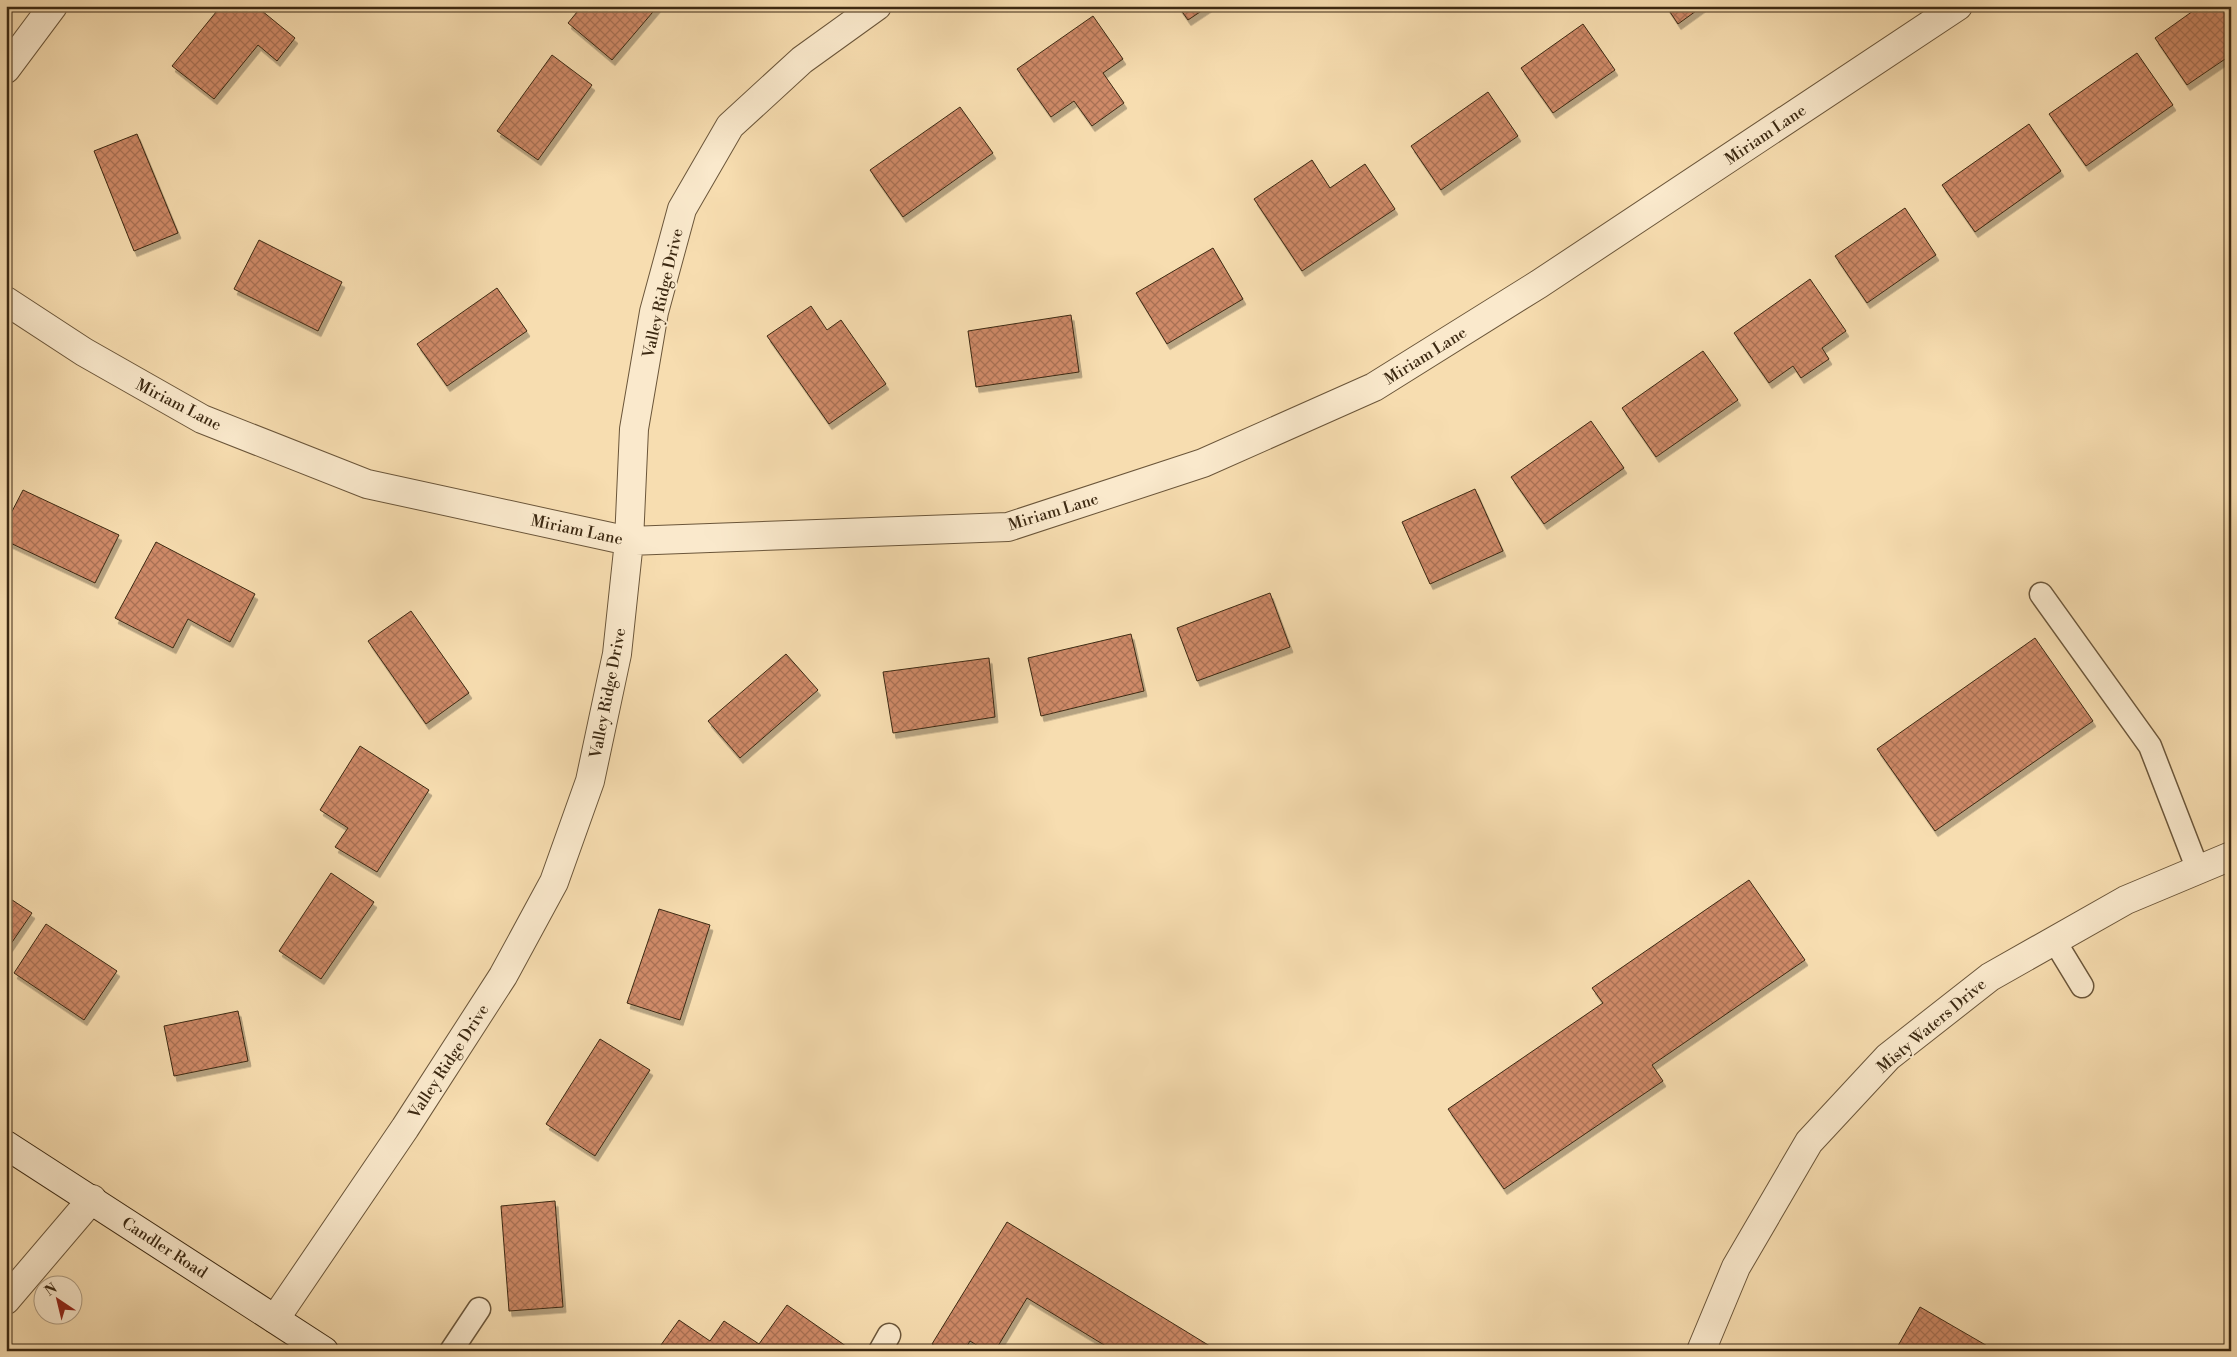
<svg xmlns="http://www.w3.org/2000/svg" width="2237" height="1357" viewBox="0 0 2237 1357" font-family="'Libre Bodoni',serif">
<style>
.building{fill:url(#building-cross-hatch);stroke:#3c2912;filter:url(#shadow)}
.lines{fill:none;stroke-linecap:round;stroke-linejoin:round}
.lane-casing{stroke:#6b563a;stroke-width:25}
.street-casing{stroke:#6b563a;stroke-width:30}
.secondary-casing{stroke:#3c2912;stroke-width:30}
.lane{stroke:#fae9cc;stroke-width:22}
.street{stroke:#fae9cc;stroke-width:28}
.secondary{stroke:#fae9cc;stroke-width:28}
.labels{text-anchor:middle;stroke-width:4;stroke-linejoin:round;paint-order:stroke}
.street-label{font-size:16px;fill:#3c2912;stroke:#fae9cc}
</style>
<defs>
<pattern id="building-cross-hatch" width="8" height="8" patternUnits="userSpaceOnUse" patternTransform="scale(1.25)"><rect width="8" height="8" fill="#cf8a68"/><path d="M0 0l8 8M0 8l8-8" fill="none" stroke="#a97154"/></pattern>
<filter id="shadow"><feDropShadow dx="3" dy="5.5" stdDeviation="0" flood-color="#0004"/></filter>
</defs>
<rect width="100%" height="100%" fill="#f7ddb0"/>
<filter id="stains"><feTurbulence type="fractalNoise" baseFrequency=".004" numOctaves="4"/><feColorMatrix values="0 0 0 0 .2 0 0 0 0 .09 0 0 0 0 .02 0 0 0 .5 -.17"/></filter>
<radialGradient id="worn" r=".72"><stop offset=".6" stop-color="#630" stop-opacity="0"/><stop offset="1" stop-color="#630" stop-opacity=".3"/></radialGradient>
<!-- building -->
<path class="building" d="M 221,6 L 256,6 L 295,38 L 277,61 L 258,45 L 214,99 L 172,66 Z
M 582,6 L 658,6 L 612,60 L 568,23 Z
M 1178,6 L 1209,6 L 1188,20 Z
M 1666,6 L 1703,6 L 1678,24 Z
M 2200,6 L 2231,6 L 2231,55 L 2187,85 L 2155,38 Z
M 1093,16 L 1123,59 L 1103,73 L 1124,103 L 1092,126 L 1074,101 L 1051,117 L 1017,69 Z
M 1583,24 L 1615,70 L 1553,113 L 1521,68 Z
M 2137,53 L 2173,105 L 2086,166 L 2049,114 Z
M 552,55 L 592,85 L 538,160 L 497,131 Z
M 1488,92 L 1518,136 L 1441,190 L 1411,146 Z
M 960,107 L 993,153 L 903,217 L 870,170 Z
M 2029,124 L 2061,171 L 1975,232 L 1942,185 Z
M 137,134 L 178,233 L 134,251 L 94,151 Z
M 1312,160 L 1330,188 L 1365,164 L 1395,209 L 1302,271 L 1254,199 Z
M 1905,208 L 1936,255 L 1867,303 L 1835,256 Z
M 259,240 L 342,282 L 318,331 L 234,289 Z
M 1213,248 L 1243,299 L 1167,344 L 1136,293 Z
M 1810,279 L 1846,331 L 1822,348 L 1829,359 L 1801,378 L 1793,366 L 1769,383 L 1734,333 Z
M 497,288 L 527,331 L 447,386 L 417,344 Z
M 811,306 L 827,330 L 841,320 L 886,384 L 829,424 L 767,336 Z
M 1071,315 L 1079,372 L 976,387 L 968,331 Z
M 1703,351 L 1738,400 L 1656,457 L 1622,408 Z
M 1591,421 L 1624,468 L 1544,524 L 1511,477 Z
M 1475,489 L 1503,551 L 1430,584 L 1402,522 Z
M 23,490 L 119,535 L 95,583 L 6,541 L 6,523 Z
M 156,542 L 255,594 L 230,642 L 188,619 L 173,648 L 115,618 Z
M 1270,593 L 1290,647 L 1197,681 L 1177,628 Z
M 411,611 L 469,693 L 426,724 L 368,641 Z
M 1131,634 L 1144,691 L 1041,716 L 1028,658 Z
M 2035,638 L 2093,721 L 1935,831 L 1877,749 Z
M 786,654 L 818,690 L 740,758 L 708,721 Z
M 989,658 L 995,717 L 893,733 L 883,672 Z
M 360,746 L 429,790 L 377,872 L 335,847 L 348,828 L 320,810 Z
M 331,873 L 374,902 L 321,979 L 279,951 Z
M 1749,880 L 1805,960 L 1652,1065 L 1663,1081 L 1504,1189 L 1448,1109 L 1603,1003 L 1592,988 Z
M 6,896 L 32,913 L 6,951 Z
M 659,909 L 710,925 L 680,1020 L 627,1003 Z
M 46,924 L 117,971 L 84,1020 L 14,973 Z
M 238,1011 L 248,1061 L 174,1076 L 164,1026 Z
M 600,1039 L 650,1070 L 595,1156 L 546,1124 Z
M 555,1201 L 563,1307 L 509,1311 L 501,1206 Z
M 1007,1222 L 1218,1351 L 1114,1351 L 1027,1298 L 995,1351 L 986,1351 L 970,1341 L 964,1351 L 943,1351 L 932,1344 Z
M 787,1305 L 853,1351 L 658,1349 L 679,1320 L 710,1341 L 724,1321 L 759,1344 Z
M 1920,1307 L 1996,1351 L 1895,1351 Z"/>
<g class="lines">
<defs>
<path id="lane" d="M 2041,594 L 2150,746 L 2198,870
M 2054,940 L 2082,986
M 451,1351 L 479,1309
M 880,1351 L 889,1335"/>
<path id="street" d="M 6,69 L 53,6
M 6,301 L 84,352 L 202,419 L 367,484 L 629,541 L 1008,527 L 1203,463 L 1374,387 L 1539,284 L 1958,6
M 6,1300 L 92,1199
M 275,1319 L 405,1128 L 503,976 L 554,882 L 590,781 L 617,654 L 629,541 L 634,429 L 654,312 L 682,209 L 730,126 L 802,60 L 877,6
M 1701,1351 L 1736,1267 L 1809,1142 L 1888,1057 L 1990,977 L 2126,900 L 2231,856"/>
<path id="secondary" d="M 6,1145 L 324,1351"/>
</defs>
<!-- lane casing -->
<use href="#lane" class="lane-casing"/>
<!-- street casing -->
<use href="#street" class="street-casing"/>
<!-- secondary casing -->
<use href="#secondary" class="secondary-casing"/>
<!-- lane -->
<use href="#lane" class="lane"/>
<!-- street -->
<use href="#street" class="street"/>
<!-- secondary -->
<use href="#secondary" class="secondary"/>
</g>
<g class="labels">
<!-- street labels -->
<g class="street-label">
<text transform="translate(1765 134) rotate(-34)" y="6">Miriam Lane</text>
<text transform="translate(662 293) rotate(-77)" y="6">Valley Ridge Drive</text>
<text transform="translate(1425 355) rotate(-32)" y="6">Miriam Lane</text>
<text transform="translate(179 404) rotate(27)" y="6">Miriam Lane</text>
<text transform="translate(1053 511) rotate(-17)" y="6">Miriam Lane</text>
<text transform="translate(577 529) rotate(12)" y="6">Miriam Lane</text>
<text transform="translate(607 693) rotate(-79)" y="6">Valley Ridge Drive</text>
<text transform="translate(1931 1025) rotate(-40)" y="6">Misty Waters Drive</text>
<text transform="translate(448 1061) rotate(-57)" y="6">Valley Ridge Drive</text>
<text transform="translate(165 1247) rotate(33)" y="6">Candler Road</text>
</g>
</g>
<!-- margin -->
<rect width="2237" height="1357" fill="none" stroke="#f7ddb0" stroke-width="25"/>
<rect x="8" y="8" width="2222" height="1342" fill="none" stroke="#3c2912" stroke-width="2.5"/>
<rect x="12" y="12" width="2212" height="1332" fill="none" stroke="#3c2912"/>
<!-- north arrow -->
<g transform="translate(58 1300) rotate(325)"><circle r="24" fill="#fae9cc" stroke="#ae9c82"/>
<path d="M0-4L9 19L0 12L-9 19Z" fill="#8f2418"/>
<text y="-8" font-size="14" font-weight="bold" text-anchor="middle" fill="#3c2912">N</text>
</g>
<rect width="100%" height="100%" filter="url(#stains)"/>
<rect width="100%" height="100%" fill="url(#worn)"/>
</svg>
